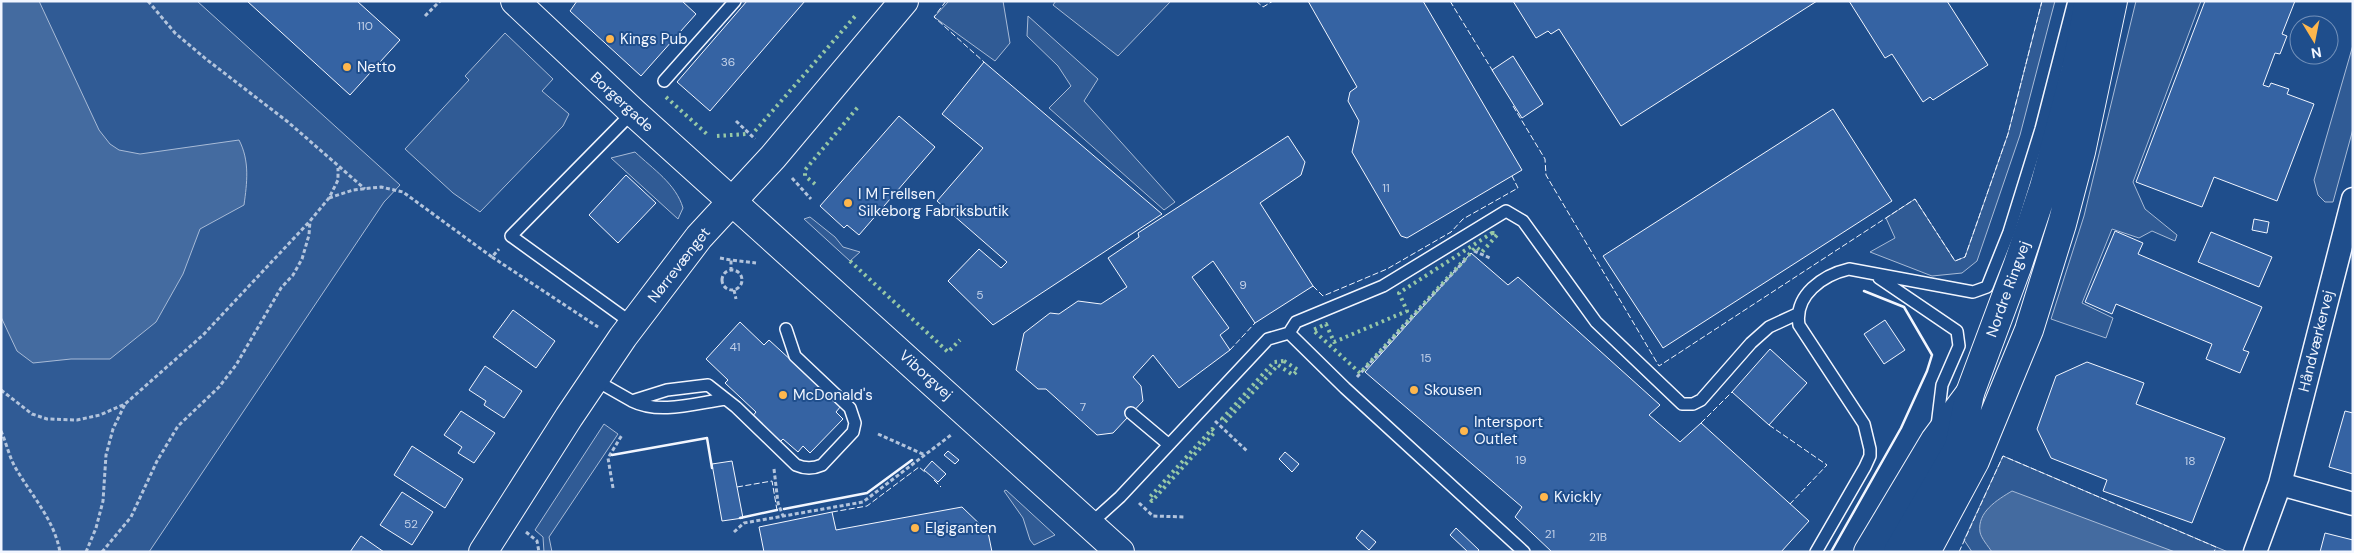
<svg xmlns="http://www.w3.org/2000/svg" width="2354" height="553" viewBox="0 0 2354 553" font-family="'DM Sans',sans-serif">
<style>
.green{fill:#305b95;stroke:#a8bbd7}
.water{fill:#446ba0;stroke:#a8bbd7}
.building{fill:#3563a3;stroke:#f2f6ff}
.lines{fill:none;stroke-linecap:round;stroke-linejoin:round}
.lane-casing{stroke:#f2f6ff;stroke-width:14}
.street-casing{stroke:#f2f6ff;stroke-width:25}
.secondary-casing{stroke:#f2f6ff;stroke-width:30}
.primary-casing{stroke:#f2f6ff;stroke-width:30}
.path{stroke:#b3c4dc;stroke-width:3;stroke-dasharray:4 2.5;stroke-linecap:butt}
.lane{stroke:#1f4e8c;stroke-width:11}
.street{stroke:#1f4e8c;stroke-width:22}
.secondary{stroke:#1f4e8c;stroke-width:28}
.primary{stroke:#1f4e8c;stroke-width:28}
.hedge{stroke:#97c8a6;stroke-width:4;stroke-dasharray:2.5 4;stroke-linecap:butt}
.fence{stroke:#f2f6ff;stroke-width:1;stroke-dasharray:6 2.5;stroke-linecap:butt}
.wall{stroke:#f2f6ff;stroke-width:2.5}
.poi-dot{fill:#ffb74d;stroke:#1f4e8c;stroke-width:2}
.labels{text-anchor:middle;stroke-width:4;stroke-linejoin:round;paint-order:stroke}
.number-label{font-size:12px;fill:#c3d1e8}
.poi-label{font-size:15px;fill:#f2f6ff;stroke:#1f4e8c;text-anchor:start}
.street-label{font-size:15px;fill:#f2f6ff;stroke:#1f4e8c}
</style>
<rect width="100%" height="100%" fill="#1f4e8c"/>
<!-- green -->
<path class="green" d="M 1,1 L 197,1 L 400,185 L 384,202 L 149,552 L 1,552 Z
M 949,1 L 1003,1 L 1010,43 L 995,61 L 934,17 Z
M 1056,1 L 1171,1 L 1118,56 L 1053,5 Z
M 2042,1 L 2055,1 L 2051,16 L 2020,135 L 1977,261 L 1962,273 L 1932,276 L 1870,252 L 1895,238 L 1886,218 L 1915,199 L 1955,261 L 1965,257 L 2008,134 Z
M 2136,1 L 2201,1 L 2133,182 L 2145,209 L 2177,235 L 2175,241 L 2152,231 L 2139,238 L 2112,229 L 2082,303 L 2113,318 L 2106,338 L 2051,319 L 2084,216 Z
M 1028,16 L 1098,79 L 1084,101 L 1175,202 L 1164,210 L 1049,108 L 1071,86 L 1058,66 L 1027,36 Z
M 505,33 L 553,79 L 542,91 L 569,114 L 563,126 L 480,212 L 453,193 L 405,149 L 469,80 L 465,76 Z
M 2353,45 L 2353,129 L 2333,202 L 2325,202 L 2318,195 L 2314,180 Z
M 635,152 C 653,169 676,184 683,208 L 678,219 L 611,158 Z
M 810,217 L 835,237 L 843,247 L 860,252 L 850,261 L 804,219 Z
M 604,424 L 618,434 L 549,537 L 552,552 L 544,552 L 543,537 L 535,530 Z
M 2003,456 L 2228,552 L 1972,552 L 1964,540 Z
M 1006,490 L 1055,535 L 1034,545 L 1030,540 L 1023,518 L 1004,491 Z"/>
<!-- water -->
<path class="water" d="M 1,1 L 39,1 L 99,130 L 110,144 L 119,150 L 140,154 L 239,140 C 250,161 247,183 244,205 L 200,229 L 183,274 L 156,322 L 110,359 L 71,359 L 33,363 L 17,351 L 1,317 Z
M 2012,491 L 2175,552 L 1992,552 C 1988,546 1981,538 1980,532 C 1977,512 1997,500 2012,491 Z"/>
<!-- building -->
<path class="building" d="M 247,1 L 357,1 L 400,40 L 350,95 Z
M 682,1 L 696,14 L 641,76 L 570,11 L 577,1 Z
M 747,1 L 805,1 L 710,111 L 677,82 Z
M 1308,1 L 1423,1 L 1522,170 L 1407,238 L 1401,236 L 1352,152 L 1359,121 L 1348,101 L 1350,92 L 1357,87 Z
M 1513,1 L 1817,1 L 1621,126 L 1559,29 L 1551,34 L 1548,31 L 1536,38 Z
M 1849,1 L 1947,1 L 1988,65 L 1933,100 L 1930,97 L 1923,102 L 1892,54 L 1885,58 Z
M 2205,1 L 2295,1 L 2282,34 L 2287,36 L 2280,54 L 2275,53 L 2263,85 L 2269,87 L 2271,83 L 2289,89 L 2287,94 L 2314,104 L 2277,201 L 2214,177 L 2202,207 L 2136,182 Z
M 1513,56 L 1543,104 L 1522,118 L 1492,70 Z
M 984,62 L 1162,214 L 993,325 L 948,281 L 979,249 L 1001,268 L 1007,262 L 937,201 L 983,148 L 942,114 Z
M 1833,109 L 1892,201 L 1663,348 L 1603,256 Z
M 899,116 L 935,147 L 859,235 L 847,225 L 844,228 L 820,206 Z
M 1288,136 L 1305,162 L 1301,175 L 1260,203 L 1313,286 L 1255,323 L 1213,261 L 1192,277 L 1229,328 L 1220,335 L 1230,350 L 1179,388 L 1153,355 L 1133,377 L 1141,386 L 1143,401 L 1113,433 L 1097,435 L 1046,389 L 1038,389 L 1016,370 L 1024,333 L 1050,313 L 1059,314 L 1078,301 L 1101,304 L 1127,287 L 1108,258 L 1139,237 L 1138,233 Z
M 626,175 L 656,203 L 618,243 L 589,215 Z
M 2254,219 L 2269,222 L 2267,233 L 2252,230 Z
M 2115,231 L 2143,243 L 2138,254 L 2262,307 L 2243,350 L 2249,352 L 2240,373 L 2206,359 L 2212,344 L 2116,304 L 2112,314 L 2085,302 Z
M 2211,232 L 2272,257 L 2259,287 L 2198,262 Z
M 1471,253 L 1508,285 L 1518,277 L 1660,405 L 1649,415 L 1680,442 L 1701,423 L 1809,521 L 1781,552 L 1552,552 L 1515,517 L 1522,507 L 1365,372 Z
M 513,310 L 555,341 L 536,368 L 493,337 Z
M 1885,320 L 1905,350 L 1884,364 L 1864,334 Z
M 740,322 L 764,345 L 769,340 L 841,406 L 836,412 L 843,419 L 810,453 L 803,446 L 798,452 L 783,439 L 778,444 L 751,418 L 756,412 L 725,383 L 728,380 L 706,359 Z
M 1770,349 L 1807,383 L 1769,425 L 1732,392 Z
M 2087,362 L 2144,383 L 2136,404 L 2225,438 L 2192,523 L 2103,491 L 2107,480 L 2051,458 L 2037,429 L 2056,376 Z
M 485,366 L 522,391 L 504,418 L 484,405 L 486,401 L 469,390 Z
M 461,411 L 495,433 L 474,463 L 458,453 L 462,447 L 444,435 Z
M 2345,411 L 2353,413 L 2353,474 L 2329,467 Z
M 412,446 L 463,479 L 445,508 L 394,475 Z
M 948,451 L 959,460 L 955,464 L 944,455 Z
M 1285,452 L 1299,464 L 1292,472 L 1279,459 Z
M 732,461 L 743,518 L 722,521 L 712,464 Z
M 932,461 L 946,474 L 938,482 L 924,470 Z
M 402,492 L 433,512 L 412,545 L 380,525 Z
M 962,507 L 988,532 L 992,552 L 764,552 L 759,527 L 832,512 L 836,530 Z
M 1456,528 L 1479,550 L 1477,552 L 1468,552 L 1450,535 Z
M 1362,530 L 1376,542 L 1369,550 L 1356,538 Z
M 2325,533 L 2353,540 L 2353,552 L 2320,552 Z
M 361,536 L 384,552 L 350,552 Z"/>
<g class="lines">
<defs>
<path id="lane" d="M 664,81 L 735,1
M 633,112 L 511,236 L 633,324
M 1879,278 L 1957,331 L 1959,346 L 1942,385 L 1937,426
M 1289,333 L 1345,388 L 1524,552
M 595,380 L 632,401 L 667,390 L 708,385 L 736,407 L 796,465 C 805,469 813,469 822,465 L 853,432 L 855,423 L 850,408 L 795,356 L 786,329
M 632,401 C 660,415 696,403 726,399
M 1131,413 L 1168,444
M 1089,525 L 1120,497 L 1268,339 L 1289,333 L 1296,322 L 1383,286 L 1506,211 L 1523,221 L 1596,322 L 1682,404 L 1693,404 L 1701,400 L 1751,343 L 1769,327 L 1797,314
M 1816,552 L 1865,467 L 1870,456 L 1870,449 L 1864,424 L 1799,325 C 1794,295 1823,275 1849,269 L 1973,292 L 1987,287 L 2009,232 L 2041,129 L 2074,1"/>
<path id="street" d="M 2280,484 L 2353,504
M 2255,552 L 2280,484 L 2353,199"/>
<path id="secondary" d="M 515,1 L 633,112 L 1120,552
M 483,552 L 569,417 L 623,337 L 699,237 L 773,157 L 904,1
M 1868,552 L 1935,440 L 1970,393"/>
<path id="primary" d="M 1898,552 L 1959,447 L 1970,393 L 2017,267 L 2044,187 L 2076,69 L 2089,1
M 1926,552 L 1975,461 L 2029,330 L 2062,224 L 2081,152 L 2113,1"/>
</defs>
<!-- lane casing -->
<use href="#lane" class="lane-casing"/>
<!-- street casing -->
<use href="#street" class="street-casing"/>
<!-- secondary casing -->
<use href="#secondary" class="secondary-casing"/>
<!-- primary casing -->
<use href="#primary" class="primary-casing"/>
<!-- path -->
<path class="path" d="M 148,1 L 175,33 L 206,59 L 288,122 L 365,189
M 425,16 L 440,1
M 736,121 L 755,139
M 792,178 L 811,199
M 329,198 L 353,190 L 381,187 L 403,192 L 492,257 L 499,249
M 1474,251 L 1490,258
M 492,257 L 598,327
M 720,258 L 731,260
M722 280a10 10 0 1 1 20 0a10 10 0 1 1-20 0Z
M 731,271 L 731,260 L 756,263
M 734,290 L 736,299
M 1357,377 L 1465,260
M 1,390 L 32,414 L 47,419 L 77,420 L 100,415 L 125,404 L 203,335 L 310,221 L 329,198 L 338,180 L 338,168
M 1215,421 L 1247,451
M 1,431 C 6,442 9,456 15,467 C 31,495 54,519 60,552
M 878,434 L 925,455
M 774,469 L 778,503 L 783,516
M 613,488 L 608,458 L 622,435
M 1139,503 L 1153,516 L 1185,517
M 526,532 L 537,541 L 539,552
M 734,532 L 744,523 L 863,502 L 951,435
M 86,552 L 96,528 L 103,501 L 106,455 L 113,429 L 125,404
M 102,552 L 131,517 L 157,461 L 178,426 L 219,387 L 236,365 L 281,288 L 293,275 L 302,259 L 309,235 L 310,221"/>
<!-- lane -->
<use href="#lane" class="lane"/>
<!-- street -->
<use href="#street" class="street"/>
<!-- secondary -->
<use href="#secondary" class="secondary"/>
<!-- primary -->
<use href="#primary" class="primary"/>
<!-- hedge -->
<path class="hedge" d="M 666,97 L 709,136
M 755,131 L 857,14
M 717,136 L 746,134
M 815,184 L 805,176 L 805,170 L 858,107
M 1492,233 L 1496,233 L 1497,235 L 1482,252 L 1476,247 L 1360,373 L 1313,330 L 1326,324 L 1334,342 L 1407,311 L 1399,293 Z
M 850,261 L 948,352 L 960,340
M 1284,361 L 1298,370 L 1293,375 L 1278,365 L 1225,422 L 1222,419 L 1274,362 Z
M 1212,429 L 1215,432 L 1152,501 L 1149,498 Z"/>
<!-- fence -->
<path class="fence" d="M 946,1 L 934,17 L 984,62
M 1256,1 L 1263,7 L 1273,1
M 1450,1 L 1494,73
M 1513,106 L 1545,159 L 1546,175 L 1659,366 L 1915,199 L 1955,261 L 1965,257 L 2008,134 L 2042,1
M 1313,286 L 1323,296 L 1387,269 L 1451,232 L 1463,219 L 1518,188 L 1512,176
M 1230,350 L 1255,323
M 1701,423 L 1732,392
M 1769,425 L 1827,465 L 1790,504
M 934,480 L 941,487
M 737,487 L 772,481 L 777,510
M 832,512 L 867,506 L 919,467 L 926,473
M 1959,552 L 2003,456 L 2216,547 L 2214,552"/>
<!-- wall -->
<path class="wall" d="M 612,455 L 707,438 L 712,468
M 784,509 L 867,493 L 912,460
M 740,518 L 777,510
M 1831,552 L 1901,428 L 1927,371 L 1932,355 L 1904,307 L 1864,291"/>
</g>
<!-- markers -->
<g class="poi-dot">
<circle cx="610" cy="39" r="5"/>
<circle cx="347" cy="67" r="5"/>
<circle cx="848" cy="203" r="5"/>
<circle cx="1414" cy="390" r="5"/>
<circle cx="783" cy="395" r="5"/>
<circle cx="1464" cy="431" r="5"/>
<circle cx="1544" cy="497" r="5"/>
<circle cx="915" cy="528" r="5"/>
</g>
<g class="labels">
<!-- number labels -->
<g class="number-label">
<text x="365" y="30">110</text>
<text x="728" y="66">36</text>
<text x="1386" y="192">11</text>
<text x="1243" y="289">9</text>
<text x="980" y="299">5</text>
<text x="735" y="351">41</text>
<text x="1426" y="362">15</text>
<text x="1083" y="411">7</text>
<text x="1521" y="464">19</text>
<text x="2190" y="465">18</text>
<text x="411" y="528">52</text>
<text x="1550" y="538">21</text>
<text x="1598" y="541">21B</text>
</g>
<!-- poi labels -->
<g class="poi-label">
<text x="620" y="44">Kings Pub</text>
<text x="357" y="72">Netto</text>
<text x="858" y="199">I M Frellsen<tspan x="858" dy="17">Silkeborg Fabriksbutik</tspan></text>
<text x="1424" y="395">Skousen</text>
<text x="793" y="400">McDonald's</text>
<text x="1474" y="427">Intersport<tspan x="1474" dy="17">Outlet</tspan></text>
<text x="1554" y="502">Kvickly</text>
<text x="925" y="533">Elgiganten</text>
</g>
<!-- street labels -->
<g class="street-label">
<text transform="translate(622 102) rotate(43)" y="5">Borgergade</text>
<text transform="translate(679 265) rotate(-52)" y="5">Nørrevænget</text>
<text transform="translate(2008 289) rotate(-70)" y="5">Nordre Ringvej</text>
<text transform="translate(2316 341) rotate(-76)" y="5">Håndværkervej</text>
<text transform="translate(926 375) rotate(42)" y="5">Viborgvej</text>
</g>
</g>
<!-- border -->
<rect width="2354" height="553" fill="none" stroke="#f2f6ff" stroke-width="5"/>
<!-- north arrow -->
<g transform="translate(2314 40) rotate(170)"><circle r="24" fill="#1f4e8c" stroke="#7391ba"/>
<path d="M0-4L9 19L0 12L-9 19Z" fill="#ffb74d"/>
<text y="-8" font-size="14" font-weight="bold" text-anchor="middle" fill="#f2f6ff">N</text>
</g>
</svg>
